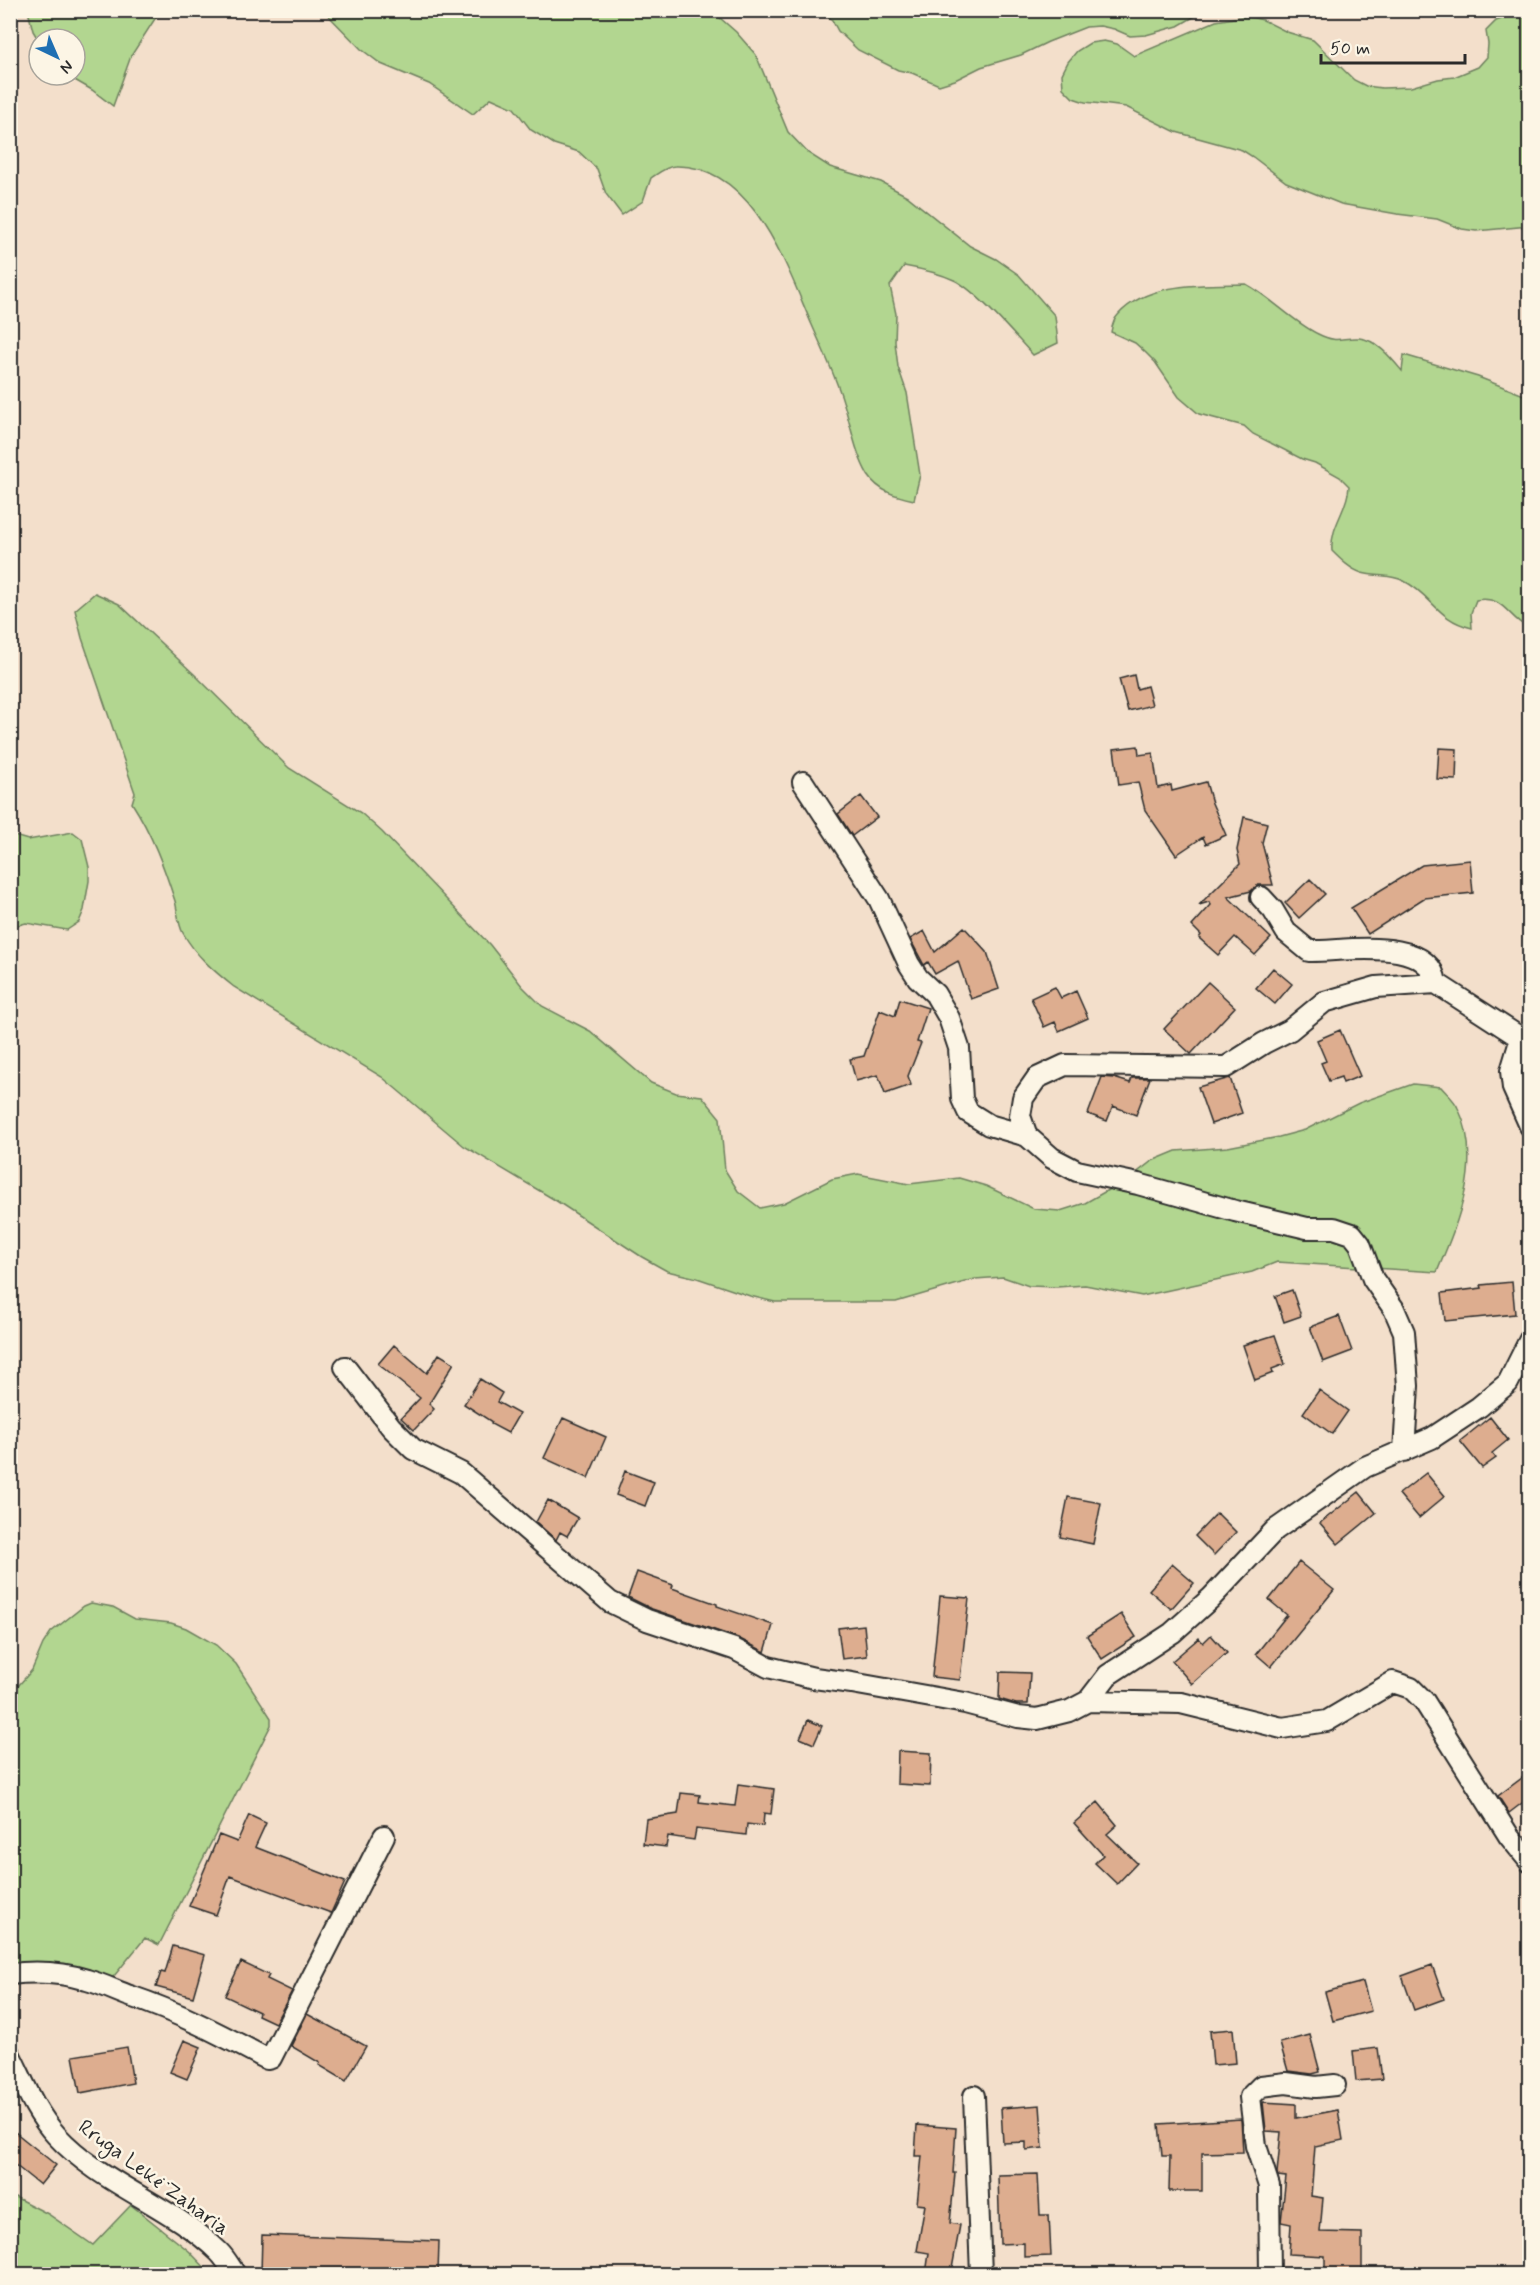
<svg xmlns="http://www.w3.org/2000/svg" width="1540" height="2285" viewBox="0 0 1540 2285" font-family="Mynerve,sans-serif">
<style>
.green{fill:#b2d690;stroke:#6e805e;stroke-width:1.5}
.building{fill:#ddad8f;stroke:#2b2b2b;stroke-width:1.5}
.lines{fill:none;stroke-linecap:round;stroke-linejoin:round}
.minor-casing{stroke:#2b2b2b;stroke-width:24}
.minor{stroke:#fcf5e5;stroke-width:20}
.labels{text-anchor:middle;stroke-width:5;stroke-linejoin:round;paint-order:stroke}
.street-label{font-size:21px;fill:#2b2b2b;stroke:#fcf5e5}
</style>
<rect width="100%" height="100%" fill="#f3dfcb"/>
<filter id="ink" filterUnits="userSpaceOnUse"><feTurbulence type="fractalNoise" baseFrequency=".0167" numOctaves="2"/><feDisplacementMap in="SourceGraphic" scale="12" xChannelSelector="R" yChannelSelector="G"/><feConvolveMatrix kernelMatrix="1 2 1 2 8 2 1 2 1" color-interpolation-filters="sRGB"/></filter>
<g filter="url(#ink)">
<!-- green -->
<path class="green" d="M 28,11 L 28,10 L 160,11 L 131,56 L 113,106 L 92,90 L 66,75 L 75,75 L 75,39 L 39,39 L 39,41 L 33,31 Z
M 324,11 L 712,11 L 736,32 L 756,55 L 788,132 L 808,153 L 830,167 L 881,182 L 907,196 L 970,246 L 996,259 L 1019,275 L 1055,316 L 1058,343 L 1033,355 C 1015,336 976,290 954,280 C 939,273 921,269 904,266 L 890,286 L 896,314 L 895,342 L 898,367 L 907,393 L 920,475 L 914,500 C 896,496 879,492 868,475 C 855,453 851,425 843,401 C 835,375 823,350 812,325 C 787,268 753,164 675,166 C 667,166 657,174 651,178 L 643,201 L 622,215 L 606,194 L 597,169 L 579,152 L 554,144 L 531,130 L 514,108 L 491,98 L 473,114 L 429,84 L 381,64 L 361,49 Z
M 823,11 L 1204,11 L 1178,26 L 1146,35 L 1130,36 L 1114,29 L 1100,26 L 1086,27 L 1048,42 L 1021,55 L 981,67 L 955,80 L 939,85 L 912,73 L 898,70 L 858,50 L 838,31 L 832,20 Z
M 1523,11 L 1530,13 L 1529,226 L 1476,231 L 1462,229 L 1437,219 L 1397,214 L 1341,204 L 1286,182 L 1253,157 L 1242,150 L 1176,132 L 1126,107 L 1085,102 L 1073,98 L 1063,88 L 1062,74 L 1068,62 L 1077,51 L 1090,43 L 1104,41 L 1117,44 L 1134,56 L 1216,21 L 1246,16 L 1263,20 L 1287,32 L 1313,40 L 1354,80 L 1366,86 L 1382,88 L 1411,87 L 1438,79 L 1454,77 L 1478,67 L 1487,57 L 1488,44 L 1486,31 L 1496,21 Z
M 1246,284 C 1272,298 1293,322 1318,334 C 1338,344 1341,337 1359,338 C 1376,339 1392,359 1402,371 L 1404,355 L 1478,377 L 1529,397 L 1529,628 C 1507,618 1505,595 1476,600 L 1471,613 L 1472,628 C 1437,620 1432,595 1404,581 C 1390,574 1376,577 1362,573 C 1350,569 1341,560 1332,551 C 1330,525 1348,510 1349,486 L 1340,477 L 1315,463 L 1302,459 L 1253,434 L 1244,426 L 1199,414 L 1179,397 L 1155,362 L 1145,352 L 1135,343 L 1111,332 C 1112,326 1114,319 1118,315 C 1148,281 1205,285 1246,284 Z
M 95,593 L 119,604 L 194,674 L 289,768 L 361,813 L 382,832 L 490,945 L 522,986 L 542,1006 L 590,1031 L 651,1083 L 676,1093 L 702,1096 L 720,1118 L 725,1170 L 738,1191 L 760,1208 L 784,1203 L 832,1179 L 858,1174 L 909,1184 L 959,1178 L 986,1186 L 1034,1209 L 1060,1211 L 1085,1203 L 1131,1177 L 1152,1161 L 1176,1151 L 1228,1147 L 1279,1137 L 1305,1130 L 1359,1103 L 1413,1084 L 1441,1087 C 1446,1093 1455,1100 1458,1108 C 1484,1161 1458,1222 1437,1272 L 1277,1262 L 1252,1272 L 1142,1296 L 1085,1285 L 1057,1287 L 1029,1286 L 1003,1277 L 975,1279 L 896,1302 L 775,1302 L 750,1296 L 697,1278 L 667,1271 L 642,1257 L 555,1200 L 464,1146 L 382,1077 L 234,987 C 214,971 196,956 183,933 C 178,924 178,912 175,901 C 164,867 152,834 132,803 L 135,793 L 82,638 L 75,610 Z
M 73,832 L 82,839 L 89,867 L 89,881 L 84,910 L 79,922 L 67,930 L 26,923 L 11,927 L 11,835 L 28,840 Z
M 91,1603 L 113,1607 L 135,1619 L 171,1623 L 186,1628 L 216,1645 L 236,1664 L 271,1718 L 271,1725 L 159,1945 L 145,1938 L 110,1981 L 55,1965 L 11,1963 L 11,1694 L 32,1670 L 43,1644 L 51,1632 L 84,1606 Z
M 11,2195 L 48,2214 L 93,2245 L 131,2205 L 189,2251 L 211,2274 L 11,2274 Z"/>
<!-- building -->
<path class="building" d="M 1134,675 L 1137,689 L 1147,686 L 1152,705 L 1128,711 L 1119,679 Z
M 1138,746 L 1139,755 L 1153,753 L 1158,788 L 1171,785 L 1172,791 L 1206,782 L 1212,803 L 1226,835 L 1206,844 L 1203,837 L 1176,855 L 1145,810 L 1138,782 L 1119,785 L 1114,749 Z
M 1439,748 L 1457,749 L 1456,780 L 1437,779 Z
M 861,796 L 877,817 L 852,836 L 838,814 Z
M 1244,817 L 1267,823 L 1262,843 L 1273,885 L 1258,885 L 1251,891 L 1228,897 L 1271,938 L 1255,955 L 1235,937 L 1218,955 L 1199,938 L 1201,935 L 1192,926 L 1211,905 L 1209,902 L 1199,905 L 1240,864 L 1237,850 Z
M 1470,860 L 1473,893 L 1424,898 L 1368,934 L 1351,908 L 1422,865 Z
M 1310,879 L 1325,894 L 1299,918 L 1285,903 Z
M 964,927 L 987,952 L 999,989 L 971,999 L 958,961 L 935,974 L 928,962 L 924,965 L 910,939 L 924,931 L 935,952 Z
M 1273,968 L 1292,984 L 1275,1004 L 1256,988 Z
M 1208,982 L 1235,1007 L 1191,1054 L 1164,1029 Z
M 1055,987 L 1061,998 L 1076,991 L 1088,1018 L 1059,1031 L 1055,1022 L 1044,1027 L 1031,998 Z
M 900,999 L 928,1008 L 917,1042 L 921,1043 L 908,1076 L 911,1085 L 885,1094 L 878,1075 L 856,1081 L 850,1059 L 864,1056 L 880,1010 L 895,1016 Z
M 1340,1030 L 1360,1076 L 1343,1083 L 1341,1077 L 1329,1081 L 1321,1063 L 1326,1061 L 1317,1040 Z
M 1102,1077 L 1114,1078 L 1130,1083 L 1132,1078 L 1150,1078 L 1136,1115 L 1113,1106 L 1107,1121 L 1088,1114 Z
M 1230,1078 L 1242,1113 L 1211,1124 L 1198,1087 Z
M 1512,1282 L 1515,1314 L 1445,1321 L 1442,1293 L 1482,1288 L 1481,1285 Z
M 1292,1290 L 1301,1316 L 1284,1322 L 1275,1296 Z
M 1339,1316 L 1352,1351 L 1323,1362 L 1310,1327 Z
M 1275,1335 L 1285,1364 L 1272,1369 L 1273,1373 L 1255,1380 L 1243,1345 Z
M 394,1345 L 427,1373 L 439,1354 L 454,1363 L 429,1404 L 434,1409 L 414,1430 L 401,1418 L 420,1398 L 378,1364 Z
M 480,1379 L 502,1393 L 497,1402 L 519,1414 L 508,1433 L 491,1424 L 492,1422 L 464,1404 Z
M 1319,1390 L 1348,1411 L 1332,1434 L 1303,1413 Z
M 1490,1417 L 1508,1440 L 1492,1453 L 1496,1458 L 1482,1468 L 1460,1441 Z
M 563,1418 L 606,1437 L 588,1478 L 544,1458 Z
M 625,1471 L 654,1482 L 645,1506 L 616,1495 Z
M 1426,1473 L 1445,1496 L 1419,1518 L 1399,1494 Z
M 1359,1492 L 1376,1513 L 1338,1544 L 1320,1523 Z
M 1068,1497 L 1101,1503 L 1093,1544 L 1060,1537 Z
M 548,1500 L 578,1518 L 567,1536 L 560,1532 L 556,1540 L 536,1522 Z
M 1217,1513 L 1236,1532 L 1214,1555 L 1195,1536 Z
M 1299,1562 L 1334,1590 L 1271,1667 L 1256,1654 L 1287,1615 L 1269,1600 Z
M 1172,1564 L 1194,1583 L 1171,1609 L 1149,1590 Z
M 637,1572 L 673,1585 L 672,1588 L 717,1604 L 717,1606 L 773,1625 L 765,1652 L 738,1638 L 652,1609 L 628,1597 Z
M 940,1596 L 969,1598 L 960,1680 L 932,1677 Z
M 1121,1614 L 1136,1637 L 1102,1659 L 1087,1636 Z
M 864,1625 L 867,1656 L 842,1659 L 838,1628 Z
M 1211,1635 L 1227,1653 L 1192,1684 L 1172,1661 L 1199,1638 L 1203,1643 Z
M 1000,1672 L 1030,1673 L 1028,1704 L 1016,1704 L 999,1699 Z
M 808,1720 L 822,1726 L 814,1744 L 800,1738 Z
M 898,1751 L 931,1753 L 930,1786 L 897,1784 Z
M 1530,1772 L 1530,1797 L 1509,1813 L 1498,1796 Z
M 738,1784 L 774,1789 L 771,1814 L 764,1813 L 763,1826 L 747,1824 L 746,1835 L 696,1829 L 694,1840 L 668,1836 L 666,1847 L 643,1844 L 646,1819 L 678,1814 L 681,1793 L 700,1795 L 699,1802 L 735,1806 Z
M 1098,1802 L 1117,1825 L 1107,1834 L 1137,1863 L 1117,1884 L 1095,1863 L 1103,1855 L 1074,1823 Z
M 249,1815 L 266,1823 L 255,1847 L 345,1882 L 331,1913 L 230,1876 L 216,1915 L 189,1906 L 219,1835 L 237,1842 Z
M 173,1946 L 205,1955 L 193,1997 L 156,1987 L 161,1972 L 165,1973 Z
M 241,1962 L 269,1975 L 267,1979 L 292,1991 L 275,2023 L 258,2015 L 259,2012 L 225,1996 Z
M 1432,1965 L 1444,1999 L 1414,2010 L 1402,1976 Z
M 1363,1982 L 1371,2011 L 1333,2021 L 1325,1992 Z
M 307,2014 L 366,2046 L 346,2081 L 319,2065 L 320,2063 L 291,2046 Z
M 1233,2029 L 1236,2063 L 1213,2065 L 1210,2031 Z
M 1310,2035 L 1320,2072 L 1312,2074 L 1288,2071 L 1280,2043 Z
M 184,2040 L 201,2047 L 187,2079 L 170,2072 Z
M 127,2047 L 133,2083 L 80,2093 L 73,2056 Z
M 1378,2048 L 1382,2079 L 1356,2081 L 1353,2051 Z
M 1263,2102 L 1296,2104 L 1296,2118 L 1338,2110 L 1343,2140 L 1315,2146 L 1311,2196 L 1323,2198 L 1320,2232 L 1362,2233 L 1362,2274 L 1325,2274 L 1325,2256 L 1289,2254 L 1291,2224 L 1281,2222 L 1286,2177 L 1278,2176 L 1277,2173 L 1281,2132 L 1266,2131 Z
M 1040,2105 L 1043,2148 L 1026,2150 L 1026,2142 L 1003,2143 L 1001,2108 Z
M 1241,2119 L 1243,2152 L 1202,2153 L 1202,2191 L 1169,2191 L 1170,2156 L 1162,2156 L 1159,2124 Z
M 917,2125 L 956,2128 L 953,2173 L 955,2173 L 950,2223 L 960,2225 L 951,2274 L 926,2274 L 929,2253 L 917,2251 L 925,2205 L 917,2204 L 922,2156 L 915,2156 Z
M 10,2128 L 56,2165 L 40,2185 L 10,2161 Z
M 1038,2174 L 1040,2215 L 1049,2215 L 1051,2256 L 1024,2257 L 1024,2243 L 1000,2244 L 998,2175 Z
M 262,2235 L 439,2241 L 438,2274 L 261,2274 Z"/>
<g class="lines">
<defs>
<path id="minor" d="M 803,782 L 879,899 L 909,964 L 918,978 L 935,994 L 949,1018 L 959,1048 L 962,1099 L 968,1112 L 989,1125 L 1027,1136
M 1261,897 L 1273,910 L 1286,932 L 1309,951 C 1343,952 1429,935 1436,983
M 1521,1038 L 1511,1071 L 1513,1088 L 1530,1126
M 345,1367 L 391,1427 L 413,1449 L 461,1473 L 610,1602 L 647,1620 L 734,1649 L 768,1667 L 814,1678 L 852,1683 L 965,1703 L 1018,1717 L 1037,1719 L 1069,1711 L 1088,1701 L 1181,1703 L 1282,1728 L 1327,1721 L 1393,1682 L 1411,1688 L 1424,1701 L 1509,1836 L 1530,1862
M 1404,1451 L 1408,1386 L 1404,1332 L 1394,1309 L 1373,1279 L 1360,1244 L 1352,1234 L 1334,1228 L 1307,1228 L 1235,1211 L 1138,1184 L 1077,1171 L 1052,1158 L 1027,1136 L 1020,1116 L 1023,1098 L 1037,1078 L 1065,1065 L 1226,1067 L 1264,1043 L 1290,1030 L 1324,1002 L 1376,987 L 1436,983 L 1521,1038 L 1530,1038
M 1088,1701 L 1108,1675 L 1172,1633 L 1211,1598 L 1275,1530 L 1365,1467 L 1432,1438 L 1479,1407 L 1508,1383 L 1530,1339
M 10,1974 C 37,1971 62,1972 87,1980 C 102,1984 116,1991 130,1996 C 178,2012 222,2035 267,2059 L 271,2058 L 384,1836
M 10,2055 C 24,2083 35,2112 56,2135 C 102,2185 171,2205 219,2252 C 226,2259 230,2267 235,2274
M 974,2096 L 981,2274
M 1270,2274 L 1269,2186 L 1256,2146 L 1250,2097 L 1261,2086 L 1286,2083 L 1316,2087 L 1335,2085"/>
</defs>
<!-- minor casing -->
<use href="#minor" class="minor-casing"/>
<!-- minor -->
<use href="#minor" class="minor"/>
</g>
</g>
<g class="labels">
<!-- street labels -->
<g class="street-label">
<text transform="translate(154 2177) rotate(36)" y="7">Rruga Lekë Zaharia</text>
</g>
</g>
<!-- margin -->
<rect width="1540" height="2285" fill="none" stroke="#fcf5e5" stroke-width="36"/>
<rect x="18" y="18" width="1504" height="2249" fill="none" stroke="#2b2b2b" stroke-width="2" filter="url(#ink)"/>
<!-- north arrow -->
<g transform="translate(57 57) rotate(136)"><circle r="28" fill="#fcf5e5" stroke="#a8a49b" stroke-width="1.5"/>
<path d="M0-4.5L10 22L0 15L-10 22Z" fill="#1f6fb2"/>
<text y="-9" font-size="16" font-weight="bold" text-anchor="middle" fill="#2b2b2b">N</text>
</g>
<!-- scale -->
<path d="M1321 54v9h144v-9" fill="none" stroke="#2b2b2b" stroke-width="3"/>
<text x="1330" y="54" font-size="18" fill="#2b2b2b" stroke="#fcf5e5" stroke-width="4.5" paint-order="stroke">50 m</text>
</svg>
